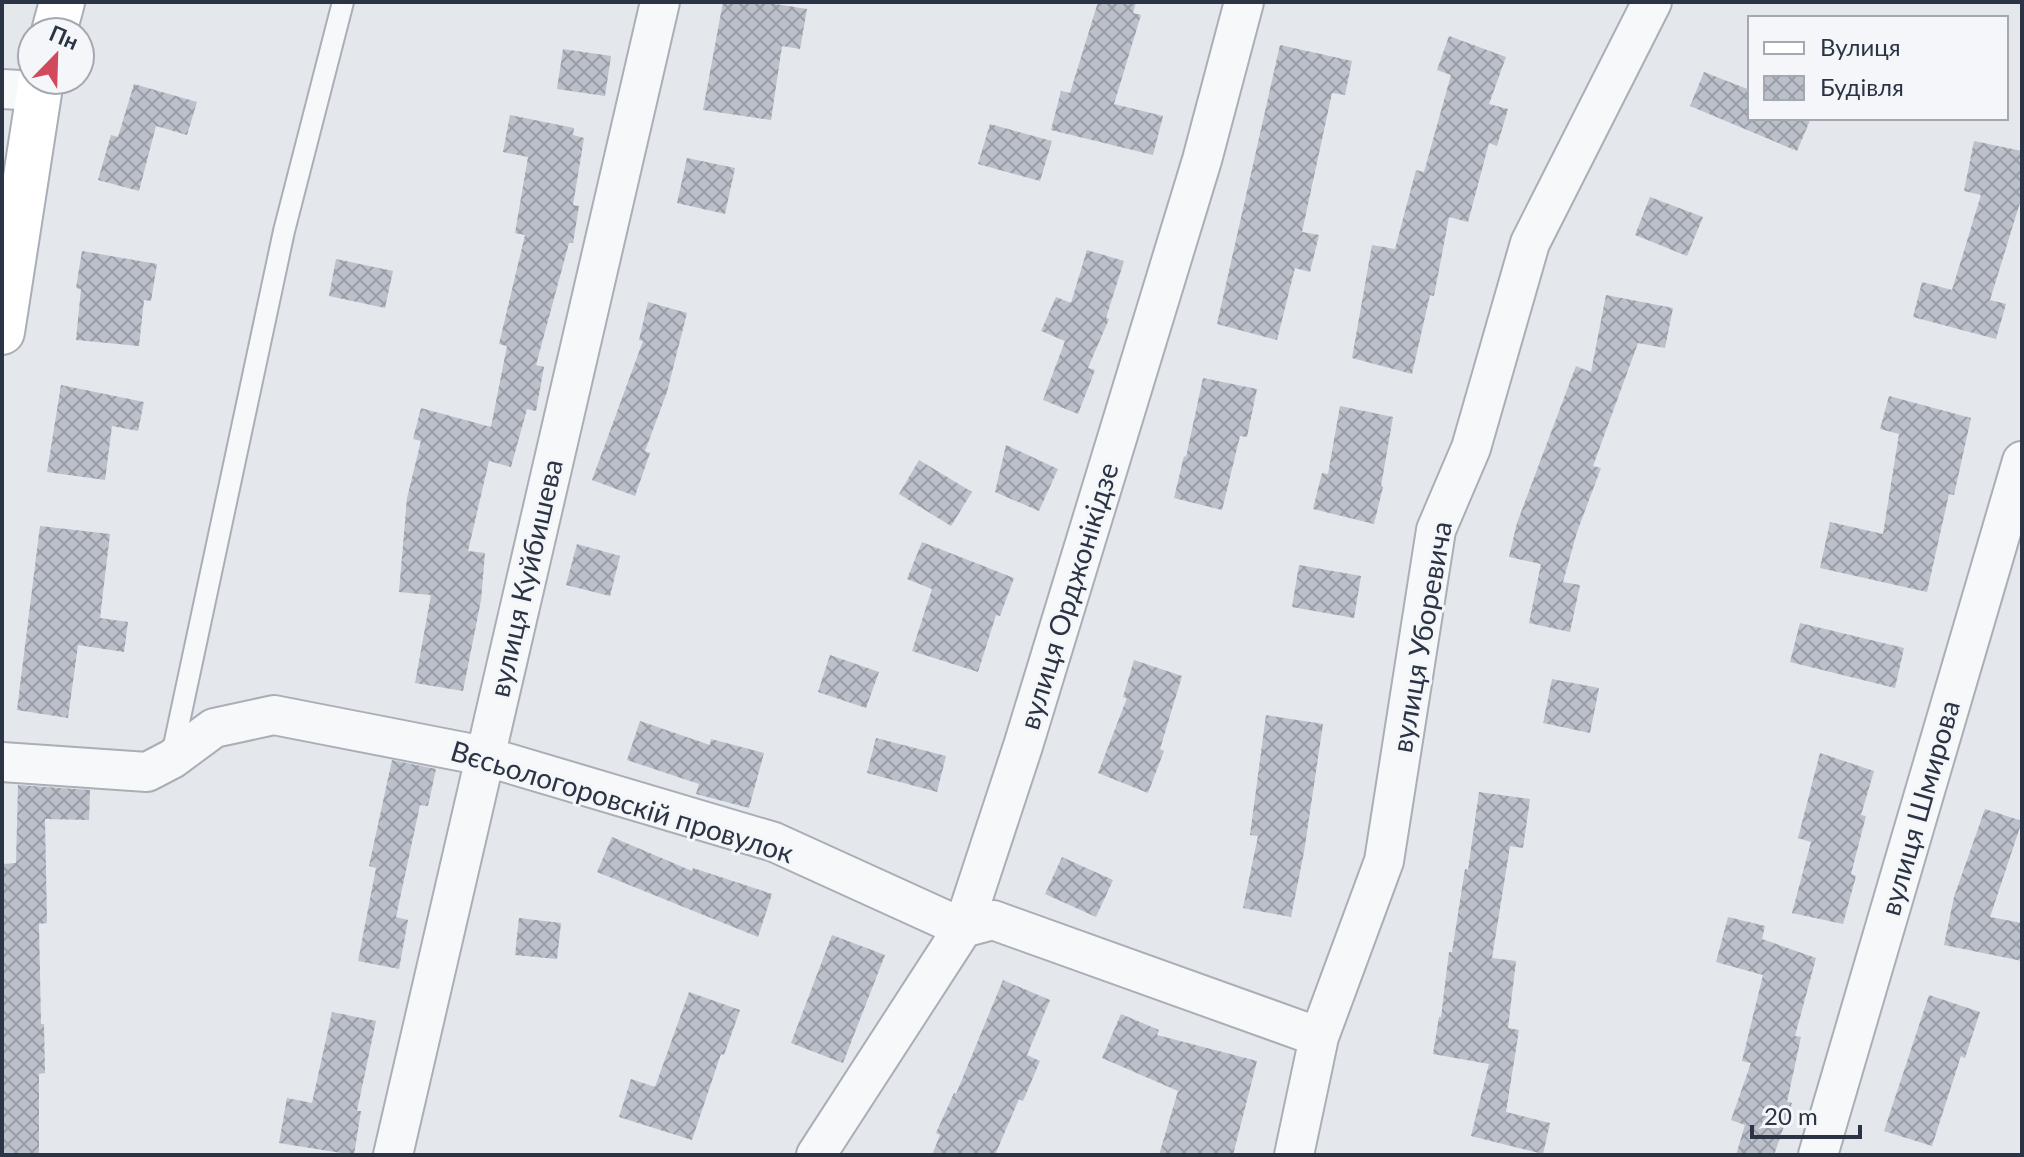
<svg xmlns="http://www.w3.org/2000/svg" width="2024" height="1157" viewBox="0 0 2024 1157" font-family="Lato,sans-serif">
<style>
.building{fill:url(#building-cross-hatch)}
.lines{fill:none;stroke-linecap:round;stroke-linejoin:round}
.lane-casing{stroke:#a9aeb7;stroke-width:24}
.street-casing{stroke:#a9aeb7;stroke-width:42}
.secondary-casing{stroke:#a9aeb7;stroke-width:48}
.lane{stroke:#f7f8fa;stroke-width:20}
.street{stroke:#f7f8fa;stroke-width:38}
.secondary{stroke:#fff;stroke-width:44}
.labels{text-anchor:middle;stroke-width:6;stroke-linejoin:round;paint-order:stroke}
.street-label{font-size:28px;fill:#2b3445;stroke:#f4f6f9}
</style>
<defs>
<pattern id="building-cross-hatch" width="8" height="8" patternUnits="userSpaceOnUse" patternTransform="scale(2)"><rect width="8" height="8" fill="#bbc0ca"/><path d="M0 0l8 8M0 8l8-8" fill="none" stroke="#989da6"/></pattern>
</defs>
<rect width="100%" height="100%" fill="#e4e7ec"/>
<!-- building -->
<path class="building" d="M 723,2 L 763,2 L 807,9 L 800,49 L 782,46 L 771,120 L 703,110 Z
M 1098,2 L 1136,2 L 1133,13 L 1141,15 L 1114,104 L 1163,116 L 1153,155 L 1051,130 L 1061,91 L 1070,93 Z
M 1449,36 L 1506,57 L 1489,104 L 1508,109 L 1497,146 L 1489,143 L 1468,222 L 1449,217 L 1434,296 L 1430,295 L 1412,374 L 1352,358 L 1372,245 L 1395,249 L 1416,170 L 1424,172 L 1451,75 L 1437,70 Z
M 1280,45 L 1352,61 L 1345,95 L 1332,93 L 1302,232 L 1319,235 L 1310,272 L 1295,268 L 1277,340 L 1217,324 Z
M 563,49 L 611,56 L 605,96 L 557,89 Z
M 1704,72 L 1750,90 L 1750,118 L 1811,118 L 1797,151 L 1690,106 Z
M 134,84 L 197,102 L 187,135 L 156,126 L 139,191 L 98,180 L 111,135 L 118,137 Z
M 510,115 L 574,128 L 573,135 L 584,138 L 573,205 L 579,206 L 573,243 L 569,243 L 536,365 L 544,367 L 536,411 L 527,409 L 511,467 L 489,461 L 468,551 L 485,553 L 481,600 L 463,691 L 415,683 L 431,595 L 399,592 L 407,498 L 421,441 L 413,439 L 421,408 L 491,427 L 507,346 L 499,344 L 525,235 L 515,233 L 528,157 L 503,152 Z
M 990,124 L 1052,141 L 1040,181 L 978,164 Z
M 1974,141 L 2022,151 L 2022,196 L 1990,300 L 2006,304 L 1996,339 L 1913,317 L 1922,282 L 1952,290 L 1981,195 L 1964,191 Z
M 687,158 L 735,168 L 725,214 L 677,203 Z
M 1650,197 L 1703,217 L 1687,256 L 1635,235 Z
M 1087,250 L 1124,261 L 1106,318 L 1109,319 L 1088,368 L 1095,370 L 1078,414 L 1043,400 L 1065,341 L 1041,331 L 1056,297 L 1071,303 Z
M 82,251 L 157,264 L 151,301 L 144,300 L 139,346 L 76,340 L 81,289 L 76,288 Z
M 336,259 L 393,271 L 385,308 L 329,296 Z
M 1606,295 L 1673,308 L 1665,348 L 1638,343 L 1593,466 L 1601,468 L 1577,532 L 1563,582 L 1580,585 L 1570,632 L 1529,623 L 1541,564 L 1509,557 L 1517,523 L 1576,366 L 1591,372 Z
M 648,302 L 687,313 L 667,392 L 645,451 L 650,453 L 635,496 L 592,480 L 643,341 L 639,340 Z
M 1203,378 L 1257,389 L 1247,437 L 1240,436 L 1222,510 L 1174,498 L 1184,456 L 1186,457 Z
M 61,385 L 144,402 L 138,431 L 112,426 L 105,480 L 47,472 Z
M 1889,396 L 1971,418 L 1954,495 L 1949,494 L 1927,592 L 1820,568 L 1830,522 L 1883,534 L 1899,434 L 1880,429 Z
M 1340,406 L 1393,417 L 1381,486 L 1383,487 L 1374,524 L 1313,509 L 1322,473 L 1328,474 Z
M 1006,445 L 1058,469 L 1039,511 L 995,492 Z
M 919,460 L 972,492 L 951,526 L 899,494 Z
M 40,526 L 110,534 L 100,618 L 128,622 L 124,652 L 78,645 L 68,718 L 17,710 Z
M 922,542 L 1014,578 L 1000,616 L 996,615 L 978,672 L 912,651 L 932,589 L 907,579 Z
M 577,544 L 620,556 L 610,596 L 566,585 Z
M 1299,565 L 1361,576 L 1354,618 L 1292,607 Z
M 1800,623 L 1904,648 L 1895,688 L 1790,662 Z
M 830,655 L 879,672 L 866,708 L 818,692 Z
M 1134,660 L 1182,676 L 1160,749 L 1164,751 L 1148,793 L 1098,773 L 1127,698 L 1123,697 Z
M 1552,679 L 1599,688 L 1590,733 L 1543,723 Z
M 1266,715 L 1323,724 L 1304,852 L 1291,917 L 1243,908 L 1258,836 L 1250,835 Z
M 640,721 L 710,745 L 711,739 L 764,753 L 749,808 L 696,794 L 699,784 L 627,760 Z
M 876,738 L 946,756 L 937,792 L 867,773 Z
M 1820,753 L 1874,771 L 1861,815 L 1866,816 L 1851,874 L 1856,876 L 1843,924 L 1792,913 L 1811,842 L 1798,838 Z
M 392,760 L 436,769 L 428,806 L 420,805 L 396,917 L 408,920 L 399,969 L 358,961 L 376,868 L 369,866 Z
M 18,785 L 90,790 L 89,820 L 45,819 L 47,923 L 39,924 L 41,1024 L 44,1024 L 45,1073 L 39,1074 L 39,1155 L 2,1155 L 3,864 L 16,863 Z
M 1479,792 L 1530,799 L 1523,848 L 1510,846 L 1492,958 L 1516,961 L 1508,1028 L 1519,1030 L 1506,1112 L 1550,1123 L 1543,1154 L 1471,1136 L 1489,1064 L 1433,1054 L 1439,1017 L 1441,1017 L 1449,952 L 1452,952 L 1465,869 L 1468,870 Z
M 1985,809 L 2022,821 L 1990,917 L 2022,923 L 2022,961 L 1944,945 L 1954,897 Z
M 612,837 L 692,871 L 693,868 L 772,894 L 758,937 L 597,872 Z
M 1062,857 L 1113,880 L 1096,917 L 1045,894 Z
M 1728,917 L 1765,926 L 1762,939 L 1816,958 L 1795,1036 L 1801,1037 L 1787,1102 L 1792,1103 L 1774,1155 L 1736,1155 L 1745,1125 L 1731,1120 L 1751,1063 L 1742,1061 L 1763,975 L 1716,962 Z
M 519,918 L 561,923 L 557,959 L 515,955 Z
M 832,935 L 885,955 L 843,1063 L 791,1043 Z
M 1003,980 L 1050,1000 L 1027,1055 L 1040,1061 L 1023,1101 L 1019,1099 L 995,1155 L 932,1155 L 940,1135 L 936,1133 L 954,1093 L 956,1094 Z
M 689,992 L 740,1010 L 724,1055 L 721,1054 L 692,1140 L 619,1117 L 631,1079 L 655,1087 Z
M 1929,995 L 1980,1012 L 1965,1058 L 1961,1056 L 1932,1146 L 1884,1131 Z
M 332,1012 L 376,1021 L 357,1111 L 361,1111 L 354,1155 L 279,1143 L 287,1098 L 312,1103 Z
M 1121,1014 L 1159,1030 L 1157,1035 L 1257,1061 L 1233,1155 L 1159,1155 L 1178,1091 L 1102,1058 Z"/>
<g class="lines">
<defs>
<path id="lane" d="M 172,755 L 284,231 L 343,2"/>
<path id="street" d="M 2,89 L 38,91
M 2,762 L 147,772 L 172,759 L 214,728 L 274,715 L 484,756 L 774,842 L 963,928 L 993,920 L 1319,1037
M 393,1155 L 660,2
M 816,1155 L 963,928 L 1023,746 L 1202,160 L 1244,2
M 1294,1155 L 1319,1037 L 1384,861 L 1436,530 L 1471,448 L 1530,243 L 1652,2
M 1818,1155 L 2022,461"/>
<path id="secondary" d="M 54,32 L 62,2
M 2,332 L 41,80"/>
</defs>
<!-- lane casing -->
<use href="#lane" class="lane-casing"/>
<!-- street casing -->
<use href="#street" class="street-casing"/>
<!-- secondary casing -->
<use href="#secondary" class="secondary-casing"/>
<!-- lane -->
<use href="#lane" class="lane"/>
<!-- street -->
<use href="#street" class="street"/>
<!-- secondary -->
<use href="#secondary" class="secondary"/>
</g>
<g class="labels">
<!-- street labels -->
<g class="street-label">
<text transform="translate(526 578) rotate(-77)" y="10">вулиця Куйбишева</text>
<text transform="translate(1069 596) rotate(-73)" y="10">вулиця Орджонікідзе</text>
<text transform="translate(1422 637) rotate(-80)" y="10">вулиця Уборевича</text>
<text transform="translate(622 802) rotate(17)" y="10">Вєсьологоровскій провулок</text>
<text transform="translate(1920 808) rotate(-74)" y="10">вулиця Шмирова</text>
</g>
</g>
<!-- border -->
<rect width="2024" height="1157" fill="none" stroke="#2b3445" stroke-width="8"/>
<!-- legend -->
<rect x="1748" y="16" width="260" height="104" fill="#f4f6f9" stroke="#a4a8b1" stroke-width="2"/>
<rect x="1764" y="42" width="40" height="12" fill="#ffffff" stroke="#a4a8b1" stroke-width="2"/>
<text x="1820" y="56" font-size="24" fill="#2b3445">Вулиця</text>
<rect x="1764" y="76" width="40" height="24" fill="url(#building-cross-hatch)" stroke="#a4a8b1" stroke-width="2"/>
<text x="1820" y="96" font-size="24" fill="#2b3445">Будівля</text>
<!-- north arrow -->
<g transform="translate(56 56) rotate(23)"><circle r="38" fill="#f4f6f9" stroke="#a4a8b1" stroke-width="2"/>
<path d="M0-6L14 30L0 20L-14 30Z" fill="#d1495b"/>
<text y="-12" font-size="22" font-weight="bold" text-anchor="middle" fill="#2b3445">Пн</text>
</g>
<!-- scale -->
<path d="M1752 1125v12h108v-12" fill="none" stroke="#2b3445" stroke-width="4"/>
<text x="1764" y="1125" font-size="24" fill="#2b3445" stroke="#f4f6f9" stroke-width="6" paint-order="stroke">20 m</text>
</svg>
